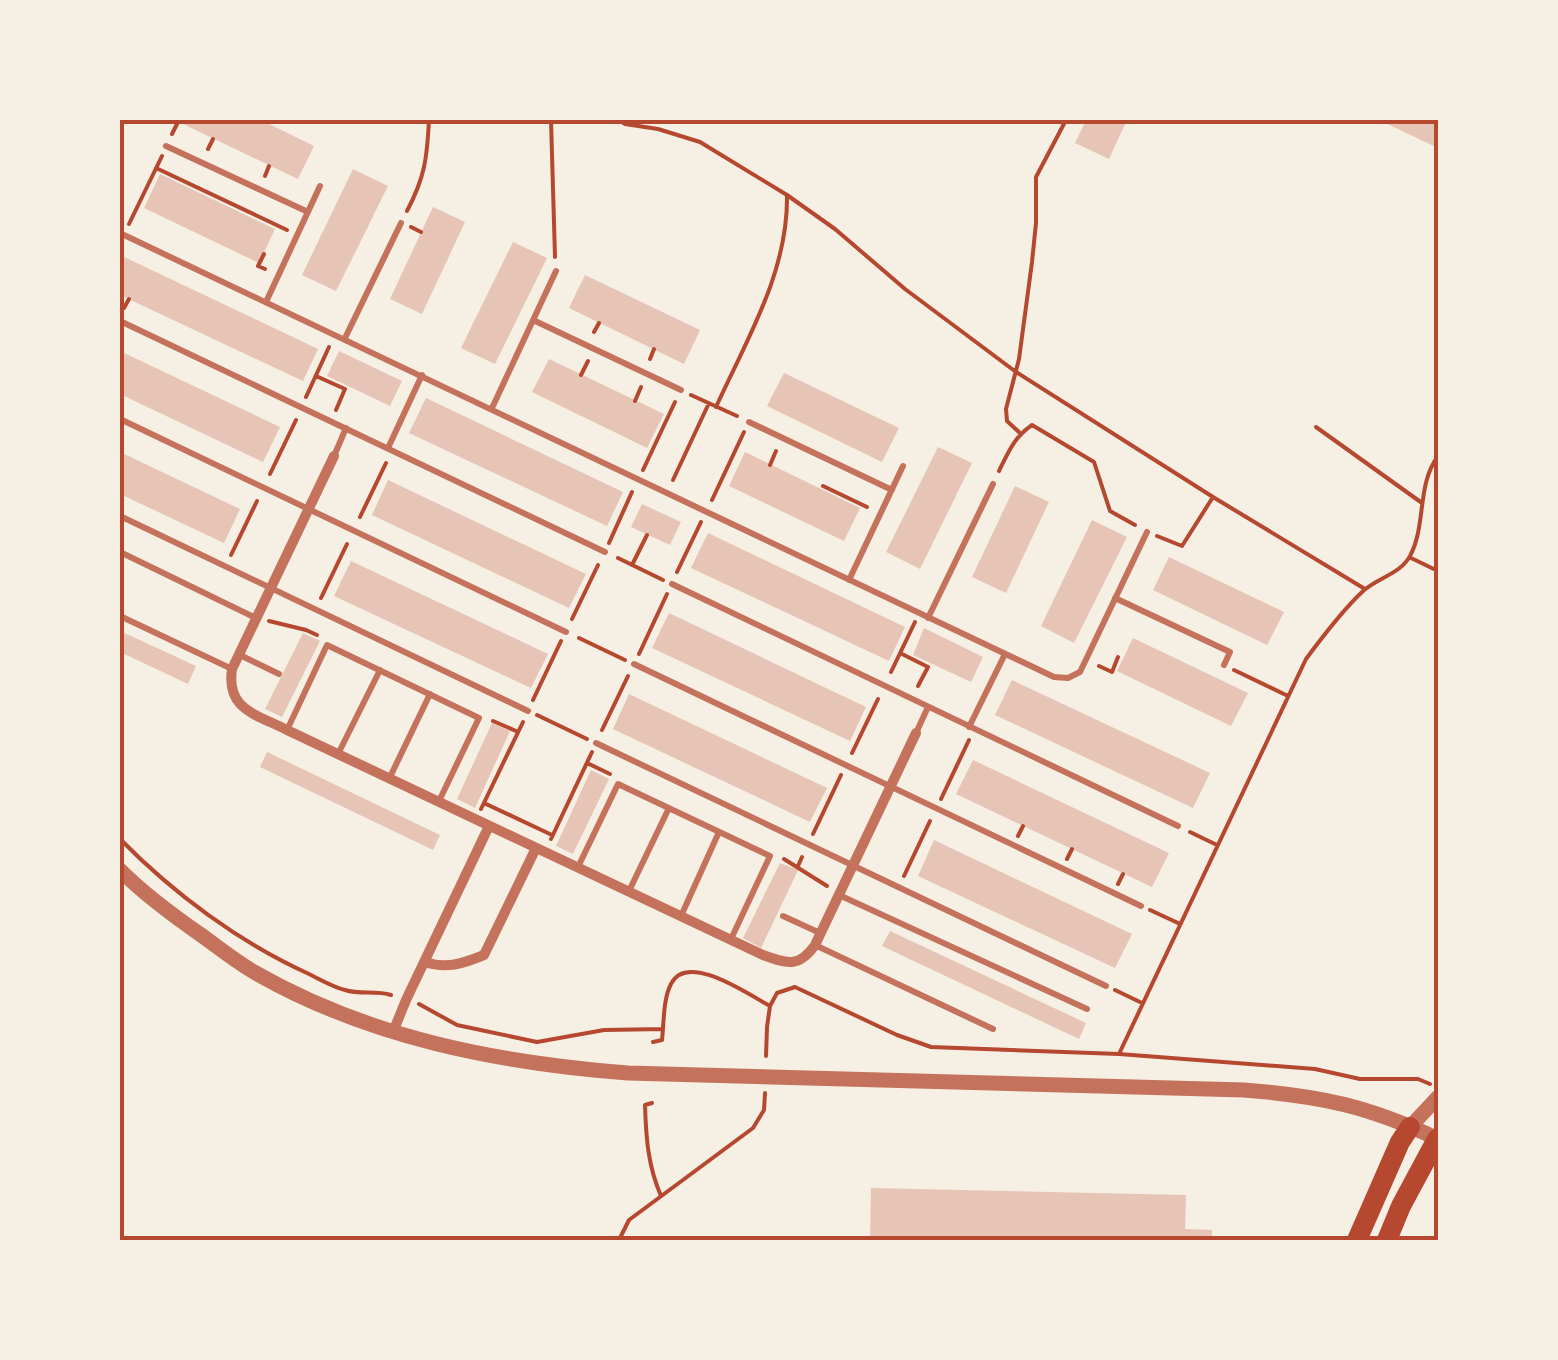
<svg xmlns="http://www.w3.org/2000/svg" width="1558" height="1360" viewBox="0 0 1558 1360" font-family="'DejaVu Sans',sans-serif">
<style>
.building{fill:#e6c5b7}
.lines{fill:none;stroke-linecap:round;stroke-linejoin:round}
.path{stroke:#b5482f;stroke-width:4}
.service{stroke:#c5725c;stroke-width:6}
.minor{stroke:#c5725c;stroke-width:10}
.tertiary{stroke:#c5725c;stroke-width:15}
.trunk{stroke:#b5482f;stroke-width:20}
.neatline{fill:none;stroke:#b5482f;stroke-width:4}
</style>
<rect width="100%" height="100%" fill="#f6efe4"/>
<!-- building -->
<path class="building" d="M 185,120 L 261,120 L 314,146 L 298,179 L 183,124 Z
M 1086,120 L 1127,120 L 1109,159 L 1075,143 Z
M 1379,120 L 1438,120 L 1438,148 Z
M 353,169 L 388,186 L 336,291 L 302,275 Z
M 160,174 L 275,229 L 259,263 L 144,208 Z
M 433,207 L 465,222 L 422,314 L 390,299 Z
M 513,242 L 547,258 L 495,364 L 461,348 Z
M 120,255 L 318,349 L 303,381 L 120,295 Z
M 585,275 L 700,330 L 684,364 L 569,308 Z
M 120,351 L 280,427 L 263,462 L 120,394 Z
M 339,351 L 402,381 L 390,406 L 327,376 Z
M 549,359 L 664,414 L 647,448 L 532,392 Z
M 784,373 L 899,428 L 882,462 L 767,406 Z
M 426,398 L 623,492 L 607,526 L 409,433 Z
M 938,447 L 972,463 L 920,569 L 886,552 Z
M 120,452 L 240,509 L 224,543 L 120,494 Z
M 745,452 L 860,508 L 844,541 L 729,486 Z
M 388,480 L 586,574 L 569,608 L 372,515 Z
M 1015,486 L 1049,502 L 1006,593 L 972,577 Z
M 642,504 L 681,522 L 670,545 L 631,527 Z
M 1092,520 L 1127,537 L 1074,643 L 1041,626 Z
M 708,533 L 905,627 L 889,661 L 691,568 Z
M 1169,557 L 1284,612 L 1267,645 L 1153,590 Z
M 351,561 L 548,654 L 531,688 L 334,596 Z
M 669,613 L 866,707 L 850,741 L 652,648 Z
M 924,628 L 983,657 L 971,682 L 913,655 Z
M 120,631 L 196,666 L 188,684 L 120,652 Z
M 303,633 L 320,641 L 282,717 L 265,709 Z
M 1133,638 L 1248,693 L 1231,726 L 1117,671 Z
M 1012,680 L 1210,773 L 1193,808 L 995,715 Z
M 629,694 L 827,788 L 810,822 L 613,729 Z
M 492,723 L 510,731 L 475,808 L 457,799 Z
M 267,752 L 440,835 L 433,850 L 260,767 Z
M 973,760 L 1169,853 L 1152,887 L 956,794 Z
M 591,770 L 609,779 L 573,854 L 556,846 Z
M 934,840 L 1132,934 L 1115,968 L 918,876 Z
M 780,863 L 798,870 L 761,948 L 743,938 Z
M 890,931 L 1086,1023 L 1079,1039 L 882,946 Z
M 871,1188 L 1186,1195 L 1185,1229 L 1212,1230 L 1212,1240 L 870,1240 Z"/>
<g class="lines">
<!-- path -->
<path class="path" d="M 551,120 L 555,257
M 619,120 L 625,124 L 658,129 L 700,142 L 787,195 L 835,229 L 905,289 L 1016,372 L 1213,497 L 1365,589
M 172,134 L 179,120
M 208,149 L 213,139
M 156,168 L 287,230
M 265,176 L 269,166
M 407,211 C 425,177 427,158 429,120
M 129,224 L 162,156
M 411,227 L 421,232
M 264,254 L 258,266 L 265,269
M 124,308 L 129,299
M 594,332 L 599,323
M 650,359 L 654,349
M 581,375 L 588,361
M 316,376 L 345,389 L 336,410
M 691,395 L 737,416
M 306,397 L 329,347
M 635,401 L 641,387
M 716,407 C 747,339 788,272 787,196
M 1316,427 L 1422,503
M 1020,433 L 1007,421 L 1006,409 L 1019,359 L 1032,262 L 1036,223 L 1036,177 L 1066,120
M 770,465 L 776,451
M 643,470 L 675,402
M 999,471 C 1008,453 1014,437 1032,425 L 1094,462 L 1110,511 L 1135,525
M 270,474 L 296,420
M 673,480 L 709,403
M 823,486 L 867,507
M 712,500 L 744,432
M 360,517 L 386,463
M 1157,536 L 1182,546 L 1213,497
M 609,543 L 632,492
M 231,555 L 257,501
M 618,558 L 663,580
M 1411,558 L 1438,571
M 632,565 L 647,535
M 677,572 L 701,522
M 321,598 L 347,544
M 572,619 L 598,565
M 269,621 L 306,630 L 317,635
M 579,638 L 625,660
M 639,654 L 667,594
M 902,654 L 928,667 L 918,686
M 1099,666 L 1112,672 L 1118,657
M 1234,670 L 1288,696
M 891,672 L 915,622
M 533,700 L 561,641
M 537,715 L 587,739
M 493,721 L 516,731
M 602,730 L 628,676
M 852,753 L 878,699
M 587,763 L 610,774
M 941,799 L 969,740
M 484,803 L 552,835
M 481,809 L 523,722
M 1190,832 L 1217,845
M 813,834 L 841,775
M 1018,836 L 1023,826
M 120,839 C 173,893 240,943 309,974 C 321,980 333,987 345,990 C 360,995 376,990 391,995
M 551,839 L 592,752
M 784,859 L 827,886
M 1067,859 L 1072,849
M 798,866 L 802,857
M 904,876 L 930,821
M 1118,884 L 1123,874
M 1150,910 L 1178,923
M 1115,990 L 1142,1003
M 419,1004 L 457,1025 L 537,1042 L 604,1030 L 663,1029
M 653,1042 L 662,1040 C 664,1023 663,999 671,984 C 687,951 749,995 770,1006
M 1119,1054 L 1306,659 C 1323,636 1341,612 1362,592 C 1376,578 1402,574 1411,554 C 1426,524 1417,484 1438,456
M 766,1056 L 767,1027 L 770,1006 L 777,993 L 795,987 L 897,1035 L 931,1047 L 1119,1054 L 1315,1069 L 1360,1079 L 1418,1079 L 1430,1084
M 652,1103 L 645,1105 C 646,1138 648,1166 661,1196
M 619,1240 L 629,1220 L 753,1128 L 764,1110 L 765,1093"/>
<!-- service -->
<path class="service" d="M 166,146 L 308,212
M 124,235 L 1054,677 L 1068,678 L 1080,672 L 1147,532
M 266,302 L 320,186
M 533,320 L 681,390
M 120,321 L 605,552
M 345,338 L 401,223
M 492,408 L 556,271
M 120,419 L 566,632
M 749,422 L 892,490
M 388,448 L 422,375
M 334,456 L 346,428
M 120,516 L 528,711
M 120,552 L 256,618
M 849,580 L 903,466
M 672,584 L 1178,826
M 1115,598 L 1230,652 L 1224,665
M 120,616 L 232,669
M 928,618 L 993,484
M 240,655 L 279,674
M 634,664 L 1141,906
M 969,727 L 1005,654
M 287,730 L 327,645 L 479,718 L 439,801
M 916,733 L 928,707
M 596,743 L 1106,986
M 338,754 L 380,670
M 390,777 L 430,694
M 578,867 L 618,784 L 770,856 L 731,939
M 629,891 L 669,808
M 839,895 L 1087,1009
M 681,916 L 719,832
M 783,916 L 820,933
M 815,945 L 993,1029"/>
<!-- minor -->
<path class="minor" d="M 334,456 L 232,669 C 226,710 256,714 287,730 L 763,955 C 787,964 799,968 815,945 L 916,733
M 424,962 C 447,969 462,964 484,955 L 536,848
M 393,1032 L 406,1000 L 489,826"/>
<!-- tertiary -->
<path class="tertiary" d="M 120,870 C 145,895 175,917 204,937 C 220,949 237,962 254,972 C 369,1038 498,1063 628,1073 L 1244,1090 C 1321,1096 1368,1106 1438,1139
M 1410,1127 L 1438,1097"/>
<!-- trunk -->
<path class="trunk" d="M 1357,1240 L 1400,1142 L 1410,1127
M 1387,1240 L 1401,1206 L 1437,1139"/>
</g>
<!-- border -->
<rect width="1558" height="1360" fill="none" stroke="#f6efe4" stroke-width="245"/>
<rect x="122" y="122" width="1314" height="1116" class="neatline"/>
</svg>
